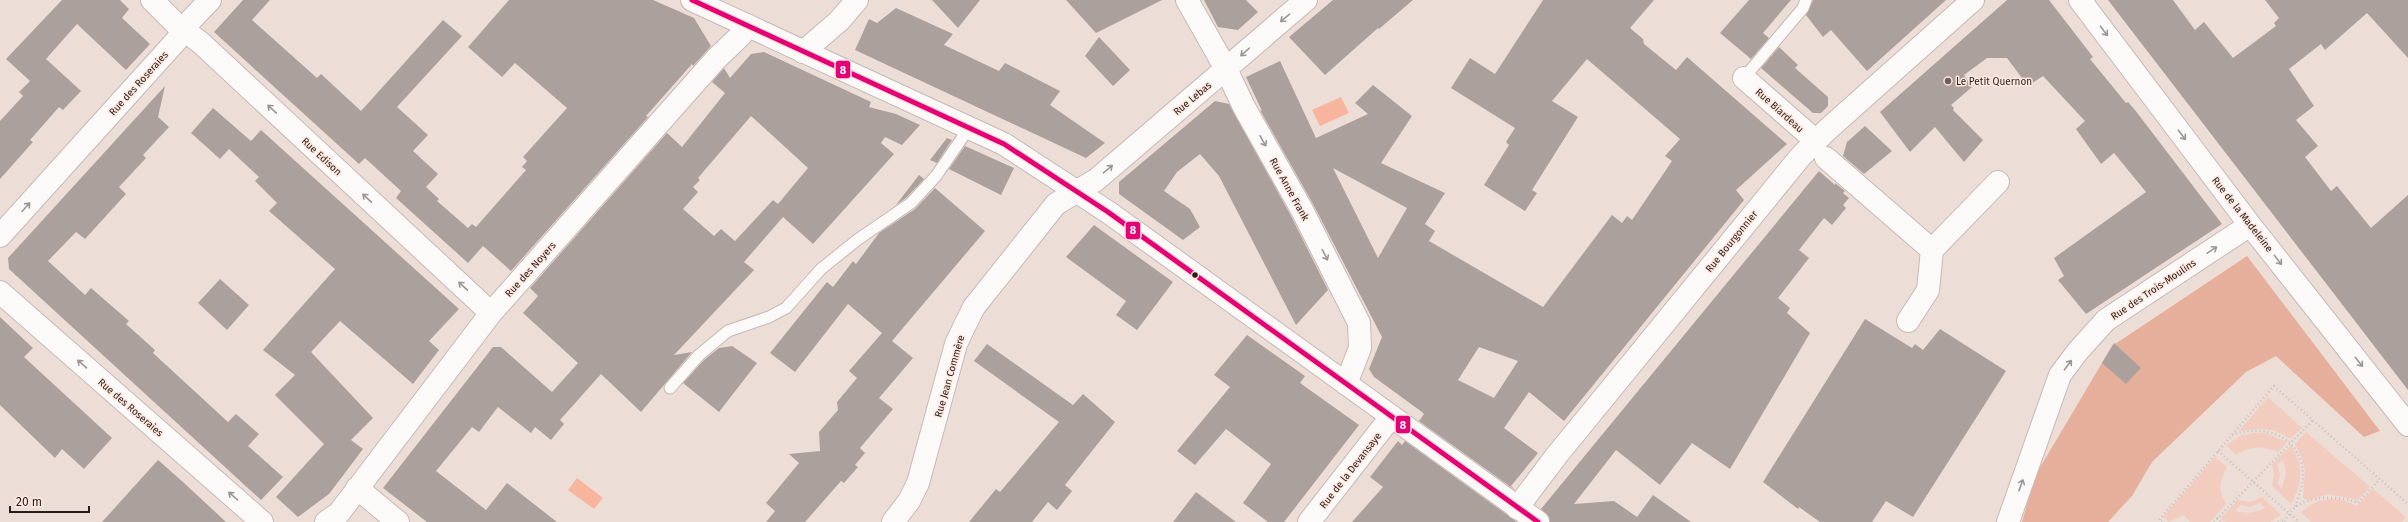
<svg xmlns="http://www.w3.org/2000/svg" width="2408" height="522" viewBox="0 0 2408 522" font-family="'Fira Sans',sans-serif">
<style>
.green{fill:#f2cdbf;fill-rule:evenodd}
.forest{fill:#e6af9b}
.water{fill:#f8b59d}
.building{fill:#aca09c;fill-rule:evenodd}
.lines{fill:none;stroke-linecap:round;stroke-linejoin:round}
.service-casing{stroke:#c5b9b5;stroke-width:13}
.minor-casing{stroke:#c5b9b5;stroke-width:24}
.tertiary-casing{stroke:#c5b9b5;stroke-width:24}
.path{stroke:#c6c2c0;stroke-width:2.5;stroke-dasharray:1 3;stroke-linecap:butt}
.service{stroke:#fcfaf9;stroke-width:11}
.minor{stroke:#fcfaf9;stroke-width:22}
.tertiary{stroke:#fcfaf9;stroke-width:22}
.bus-1-casing{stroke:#fee7df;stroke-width:8}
.bus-1{stroke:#e50076;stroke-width:5}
.oneway{stroke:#9c9795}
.poi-dot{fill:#6c605c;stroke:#fee7df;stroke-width:1.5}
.bus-dot{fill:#271d1a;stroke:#fee7df;stroke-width:1.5}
.labels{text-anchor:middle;stroke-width:3;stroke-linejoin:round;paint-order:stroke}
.poi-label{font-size:10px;fill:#271d1a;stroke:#fee7df;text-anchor:start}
.street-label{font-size:10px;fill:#271d1a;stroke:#fee7df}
.line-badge{stroke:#fee7df;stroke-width:1.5}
.badge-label{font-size:11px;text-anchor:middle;font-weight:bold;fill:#fff}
</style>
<rect width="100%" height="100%" fill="#edddd7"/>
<!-- green -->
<path class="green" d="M 2268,397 L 2302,428 L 2290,439 C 2273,427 2258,428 2239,431 Z
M 2306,432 L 2370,487 L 2358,500 L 2328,494 L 2309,500 L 2303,498 L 2305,470 L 2301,456 L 2295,444 Z
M 2255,433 L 2266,433 L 2287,442 L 2278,452 C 2262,445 2250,446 2236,455 L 2226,445 L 2242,435 Z
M 2291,446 C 2305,466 2302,484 2291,504 L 2272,486 L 2274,474 L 2272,464 ZM 2283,459 L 2286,474 L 2282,488 L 2278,484 L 2280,474 L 2277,465 Z
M 2215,457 L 2227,467 C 2219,481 2218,491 2226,504 L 2210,522 L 2190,522 L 2184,515 L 2169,522 L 2163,517 Z
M 2373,489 L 2406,517 L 2402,522 L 2311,522 L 2301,512 C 2319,497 2336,495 2357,506 Z
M 2262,497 L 2281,515 L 2270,522 L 2226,522 L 2220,519 L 2238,500 L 2250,502 ZM 2260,503 L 2265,508 C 2255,513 2246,514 2235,511 L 2240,505 L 2250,507 Z"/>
<!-- forest -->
<path class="forest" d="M 2247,256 L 2380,431 L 2364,437 L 2276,356 L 2246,372 L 2152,462 L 2132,496 L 2108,522 L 2022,522 L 2035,476 L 2112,346 Z"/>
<!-- water -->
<path class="water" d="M 1341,97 L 1349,113 L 1320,126 L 1312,110 Z
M 577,478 L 603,498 L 594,509 L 568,490 Z"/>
<!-- building -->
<path class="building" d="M 62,0 L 120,0 L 129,9 L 122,18 L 150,44 L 126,70 L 77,24 L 46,59 L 81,91 L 63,110 L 59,107 L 30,140 L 33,142 L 0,179 L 0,121 L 23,96 L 19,92 L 30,81 L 6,59 Z
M 243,0 L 270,0 L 252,20 L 317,78 L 321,74 L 361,111 L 443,20 L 462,36 L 397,107 L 428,135 L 413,151 L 438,174 L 426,187 L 439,199 L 437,201 L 468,228 L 472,224 L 476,227 L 526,170 L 522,167 L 527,161 L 523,157 L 567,108 L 515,63 L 502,77 L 468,47 L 509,0 L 653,0 L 694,18 L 711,46 L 693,66 L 692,64 L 646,116 L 648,117 L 511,271 L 483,246 L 468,263 L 396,198 L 401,191 L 365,158 L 359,164 L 214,32 Z
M 932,0 L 980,0 L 958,28 Z
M 1066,0 L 1162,0 L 1096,33 Z
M 1204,0 L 1246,0 L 1258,12 L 1238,30 L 1218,27 Z
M 1333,0 L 1413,0 L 1379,29 L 1378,28 L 1325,75 L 1289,37 Z
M 1543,0 L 1654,0 L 1630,28 L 1643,39 L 1644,44 L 1676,70 L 1687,57 L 1787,144 L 1736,190 L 1744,200 L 1564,421 L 1529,392 L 1504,428 L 1538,453 L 1511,486 L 1515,490 L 1419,421 L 1424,414 L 1422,412 L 1374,377 L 1369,369 L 1382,337 L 1313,204 L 1260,110 L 1262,111 L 1246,77 L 1280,61 L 1316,138 L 1368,114 L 1355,103 L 1373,85 L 1412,116 L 1381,163 L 1445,193 L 1425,224 L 1435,231 L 1429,241 L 1543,307 L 1612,215 L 1622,223 L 1627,216 L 1632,220 L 1672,161 L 1665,156 L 1680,139 L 1587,59 L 1552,101 L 1578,117 L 1532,190 L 1537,193 L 1525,211 L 1484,185 L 1509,145 L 1506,142 L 1515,128 L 1451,88 L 1470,58 L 1495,74 ZM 1333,168 L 1407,208 L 1378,258 ZM 1479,347 L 1518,361 L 1494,398 L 1458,380 Z
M 1749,0 L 1791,0 L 1763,33 L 1769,38 L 1751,59 L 1720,33 Z
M 1813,0 L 1946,0 L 1867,71 L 1831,30 L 1823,37 L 1806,15 Z
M 2007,0 L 2049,0 L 2093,57 L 2090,59 L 2126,103 L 2128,102 L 2135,110 L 2222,224 L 2086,314 L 2058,280 L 2064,276 L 2054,258 L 2146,192 L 2114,153 L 2101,164 L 2076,129 L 2085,121 L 2043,76 L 2028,86 L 2007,58 L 1987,58 L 1964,75 L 1972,87 L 1951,105 L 1954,108 L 1953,110 L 1983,140 L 1964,162 L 1935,127 L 1910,152 L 1880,112 Z
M 2108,0 L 2173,0 L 2195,30 L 2204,22 L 2233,58 L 2276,26 L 2274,23 L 2279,18 L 2265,0 L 2408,0 L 2408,58 L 2367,13 L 2325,50 L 2321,44 L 2289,69 L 2314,106 L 2296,120 L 2318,146 L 2305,157 L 2331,191 L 2337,186 L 2371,228 L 2408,195 L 2408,390 Z
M 896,8 L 953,34 L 944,45 L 999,71 L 1005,63 L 1060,91 L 1050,105 L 1105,143 L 1086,158 L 855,50 L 869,19 L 877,23 Z
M 1099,37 L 1130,70 L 1113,86 L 1085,56 Z
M 1779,47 L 1798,65 L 1795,68 L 1828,97 L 1828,106 L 1821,113 L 1813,113 L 1761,68 Z
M 764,52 L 871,102 L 869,107 L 896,114 L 920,125 L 902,145 L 885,137 L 881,143 L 894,154 L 813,244 L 783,217 L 744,262 L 754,270 L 674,355 L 692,352 L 641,412 L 601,374 L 560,420 L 564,424 L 551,440 L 535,427 L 531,433 L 498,407 L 479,432 L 472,427 L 436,471 L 486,510 L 507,483 L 557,522 L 427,522 L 383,488 L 493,347 L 501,347 L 552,392 L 578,363 L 523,313 L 538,296 L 530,288 L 667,133 L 682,147 L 725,93 L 712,82 L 724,68 L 730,78 L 751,54 ZM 751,116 L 808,168 L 778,204 L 773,200 L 735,241 L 721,229 L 714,236 L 683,209 L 698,192 L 693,187 L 700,180 L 698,178 Z
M 165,86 L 158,117 L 169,127 L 143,155 L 146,158 L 119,187 L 126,194 L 85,239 L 76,232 L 48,261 L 85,295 L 91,288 L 129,321 L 126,324 L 155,350 L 153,353 L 228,422 L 236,414 L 259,434 L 248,446 L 283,477 L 261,500 L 9,269 L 8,258 Z
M 1215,101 L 1229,104 L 1291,216 L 1328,290 L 1296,325 L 1219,176 L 1200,154 L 1177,172 L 1164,191 L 1190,209 L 1200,227 L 1183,240 L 1119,194 L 1119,182 Z
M 213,108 L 251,141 L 261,130 L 459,309 L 429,341 L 439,350 L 413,384 L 340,321 L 311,352 L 373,418 L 351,440 L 363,449 L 329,494 L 298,517 L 276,497 L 324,444 L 275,395 L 295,375 L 263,350 L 335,269 L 269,211 L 277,203 L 255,181 L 259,177 L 229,149 L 220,159 L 191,133 Z
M 1865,126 L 1892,151 L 1864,174 L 1843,156 L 1847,142 Z
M 947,138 L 952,140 L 937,163 L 930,160 Z
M 965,146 L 1014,168 L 1001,195 L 949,169 Z
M 1819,171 L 1835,185 L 1835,183 L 1845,191 L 1843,193 L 1849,198 L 1843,205 L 1846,208 L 1832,225 L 1824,218 L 1799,250 L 1809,258 L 1778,298 L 1790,308 L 1787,313 L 1810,333 L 1730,469 L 1692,443 L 1660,485 L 1616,450 L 1574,504 L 1614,501 L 1637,517 L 1653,495 L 1691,522 L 1550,522 L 1549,517 L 1541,509 Z
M 919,175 L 924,179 L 906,198 L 896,205 Z
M 935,188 L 985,231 L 892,341 L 913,358 L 879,398 L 893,409 L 860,448 L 865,453 L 855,465 L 858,467 L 844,483 L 841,481 L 805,522 L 766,522 L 775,511 L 766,503 L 799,463 L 789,454 L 820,451 L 819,432 L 838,410 L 837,402 L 857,378 L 849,371 L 882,333 L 848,304 L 795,372 L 770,353 L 827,282 L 833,287 L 853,261 L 856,264 L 879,233 L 915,209 Z
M 1094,225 L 1173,282 L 1137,330 L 1116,315 L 1126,301 L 1066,257 Z
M 220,279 L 249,305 L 227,330 L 198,303 Z
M 0,317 L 33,348 L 24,357 L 112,438 L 84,469 L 62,449 L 55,458 L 0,405 Z
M 1865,319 L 1912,348 L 1915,344 L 1923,350 L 1940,329 L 2006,371 L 1913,517 L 1886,501 L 1872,522 L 1820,522 L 1799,507 L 1798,509 L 1763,482 Z
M 1247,335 L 1305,376 L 1300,383 L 1359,425 L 1284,522 L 1268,522 L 1243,503 L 1271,464 L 1226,429 L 1195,465 L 1177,451 L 1230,387 L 1214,375 Z
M 2114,343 L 2141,368 L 2126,384 L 2102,363 Z
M 987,344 L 1073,405 L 1083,394 L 1115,422 L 1065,485 L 1072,491 L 1057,510 L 1048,502 L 1032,522 L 969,522 L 996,489 L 1000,492 L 1059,422 L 974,361 Z
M 732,346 L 757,363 L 719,412 L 683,383 L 704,360 L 719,348 Z
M 1398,441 L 1402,445 L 1405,441 L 1517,522 L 1352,522 L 1383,487 L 1370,477 Z
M 158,460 L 183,482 L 226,522 L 102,522 Z
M 1196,492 L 1236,522 L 1173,522 Z"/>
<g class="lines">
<defs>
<path id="service" d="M 1744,78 L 1803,8 L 1806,0
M 670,388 L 699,355 L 728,331 L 769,317 L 786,308 L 821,269 L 857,240 L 911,203 L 936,176 L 969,128"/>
<path id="minor" d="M 152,0 L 176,24 L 201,43 L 491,313
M 1187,0 L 1226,69 L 1244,107 L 1302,210 L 1359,323 L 1360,348 L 1346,384
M 2080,0 L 2250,225 L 2408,425
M 803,52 L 839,21 L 857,0
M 1744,78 L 1816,141
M 1826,158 L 1932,250 L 1998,182
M 0,236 L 176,41 L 190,21 L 210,0
M 0,292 L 262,522
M 1908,321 L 1928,290 L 1932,250
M 357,488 L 398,522
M 1517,508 L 1557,455 L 1801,156 L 1827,130 L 1973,0
M 326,522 L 339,513 L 491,313 L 716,59 L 741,35 L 747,25
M 893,522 L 909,501 L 918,483 L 956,344 L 964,327 L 974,307 L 1056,204 L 1096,180 L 1306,0
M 1309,522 L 1391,417
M 2008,522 L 2060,375 L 2078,351 L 2106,320 L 2250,225"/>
<path id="tertiary" d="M 692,0 L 1004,144 L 1108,212 L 1538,522"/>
</defs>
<!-- service casing -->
<use href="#service" class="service-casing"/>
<!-- minor casing -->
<use href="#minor" class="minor-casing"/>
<!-- tertiary casing -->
<use href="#tertiary" class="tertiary-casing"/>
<!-- path -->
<path class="path" d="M 2232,435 C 2264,423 2302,436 2303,475 C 2303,486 2298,497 2295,508
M 2218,451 L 2299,522
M 2217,518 L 2221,522
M 2162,522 L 2159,520 L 2274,386 L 2408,504
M 2214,522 L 2313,420
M 2278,522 L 2285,519
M 2285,522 C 2293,494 2337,494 2358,503 L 2380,479"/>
<!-- service -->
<use href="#service" class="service"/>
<!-- minor -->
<use href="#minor" class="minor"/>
<!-- tertiary -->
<use href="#tertiary" class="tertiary"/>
<defs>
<path id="bus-1" d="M 692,0 L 1004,144 L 1108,212 L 1538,522"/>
</defs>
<!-- bus-1 casing -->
<use href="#bus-1" class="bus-1-casing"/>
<!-- bus-1 -->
<use href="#bus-1" class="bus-1"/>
</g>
<!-- one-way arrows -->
<defs><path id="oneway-shaft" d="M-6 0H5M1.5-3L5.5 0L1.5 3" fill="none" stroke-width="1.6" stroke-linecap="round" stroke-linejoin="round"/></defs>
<g class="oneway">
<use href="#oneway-shaft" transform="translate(1285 18) rotate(140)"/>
<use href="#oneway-shaft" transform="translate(2104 31) rotate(53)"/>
<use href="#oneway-shaft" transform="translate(1245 52) rotate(138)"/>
<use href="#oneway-shaft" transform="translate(272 109) rotate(-137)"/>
<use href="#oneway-shaft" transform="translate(2182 135) rotate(53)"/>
<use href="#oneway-shaft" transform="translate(1263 141) rotate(60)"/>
<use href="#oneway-shaft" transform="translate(1108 169) rotate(-40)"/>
<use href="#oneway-shaft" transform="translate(367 198) rotate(-137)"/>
<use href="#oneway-shaft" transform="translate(26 207) rotate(-48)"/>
<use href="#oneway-shaft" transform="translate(2212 250) rotate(-34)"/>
<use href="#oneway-shaft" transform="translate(1325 255) rotate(63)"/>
<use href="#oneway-shaft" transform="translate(2278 260) rotate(52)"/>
<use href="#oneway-shaft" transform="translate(463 286) rotate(-137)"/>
<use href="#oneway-shaft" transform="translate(2359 362) rotate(52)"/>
<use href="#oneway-shaft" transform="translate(82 364) rotate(-139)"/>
<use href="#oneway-shaft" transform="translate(2068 365) rotate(-53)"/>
<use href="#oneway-shaft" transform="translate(2021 485) rotate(-70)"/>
<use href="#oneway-shaft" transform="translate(233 496) rotate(-139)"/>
</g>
<!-- markers -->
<circle class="poi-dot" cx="1948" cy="81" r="4"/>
<circle class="bus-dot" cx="1195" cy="275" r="3.5"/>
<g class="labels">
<!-- poi labels -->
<g class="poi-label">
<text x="1956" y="85">Le Petit Quernon</text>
</g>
<!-- street labels -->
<g class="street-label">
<text transform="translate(138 83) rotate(-48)" y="4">Rue des Roseraies</text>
<text transform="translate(1192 98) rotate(-40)" y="4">Rue Lebas</text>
<text transform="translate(1780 110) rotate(42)" y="4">Rue Biardeau</text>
<text transform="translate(322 156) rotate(43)" y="4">Rue Edison</text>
<text transform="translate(1290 189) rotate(61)" y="4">Rue Anne Frank</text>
<text transform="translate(2243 214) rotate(52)" y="4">Rue de la Madeleine</text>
<text transform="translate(1731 241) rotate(-51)" y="4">Rue Bourgonnier</text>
<text transform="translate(530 269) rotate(-48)" y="4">Rue des Noyers</text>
<text transform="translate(2153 289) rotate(-34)" y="4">Rue des Trois-Moulins</text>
<text transform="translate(949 376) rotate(-74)" y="4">Rue Jean Commère</text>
<text transform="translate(131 407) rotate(41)" y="4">Rue des Roseraies</text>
<text transform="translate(1350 470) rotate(-52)" y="4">Rue de la Devansaye</text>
</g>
</g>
<g class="line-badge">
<rect x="835" y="60" width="16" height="19" rx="4" fill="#e50076"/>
<rect x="1125" y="221" width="16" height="19" rx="4" fill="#e50076"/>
<rect x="1395" y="415" width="16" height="19" rx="4" fill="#e50076"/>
</g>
<g class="badge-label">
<text x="843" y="74">8</text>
<text x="1133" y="234">8</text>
<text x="1403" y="429">8</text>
</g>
<!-- scale -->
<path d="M10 506v6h79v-6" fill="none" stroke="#271d1a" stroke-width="2"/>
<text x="16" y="506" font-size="12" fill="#271d1a" stroke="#fee7df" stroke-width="3" paint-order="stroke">20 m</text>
</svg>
